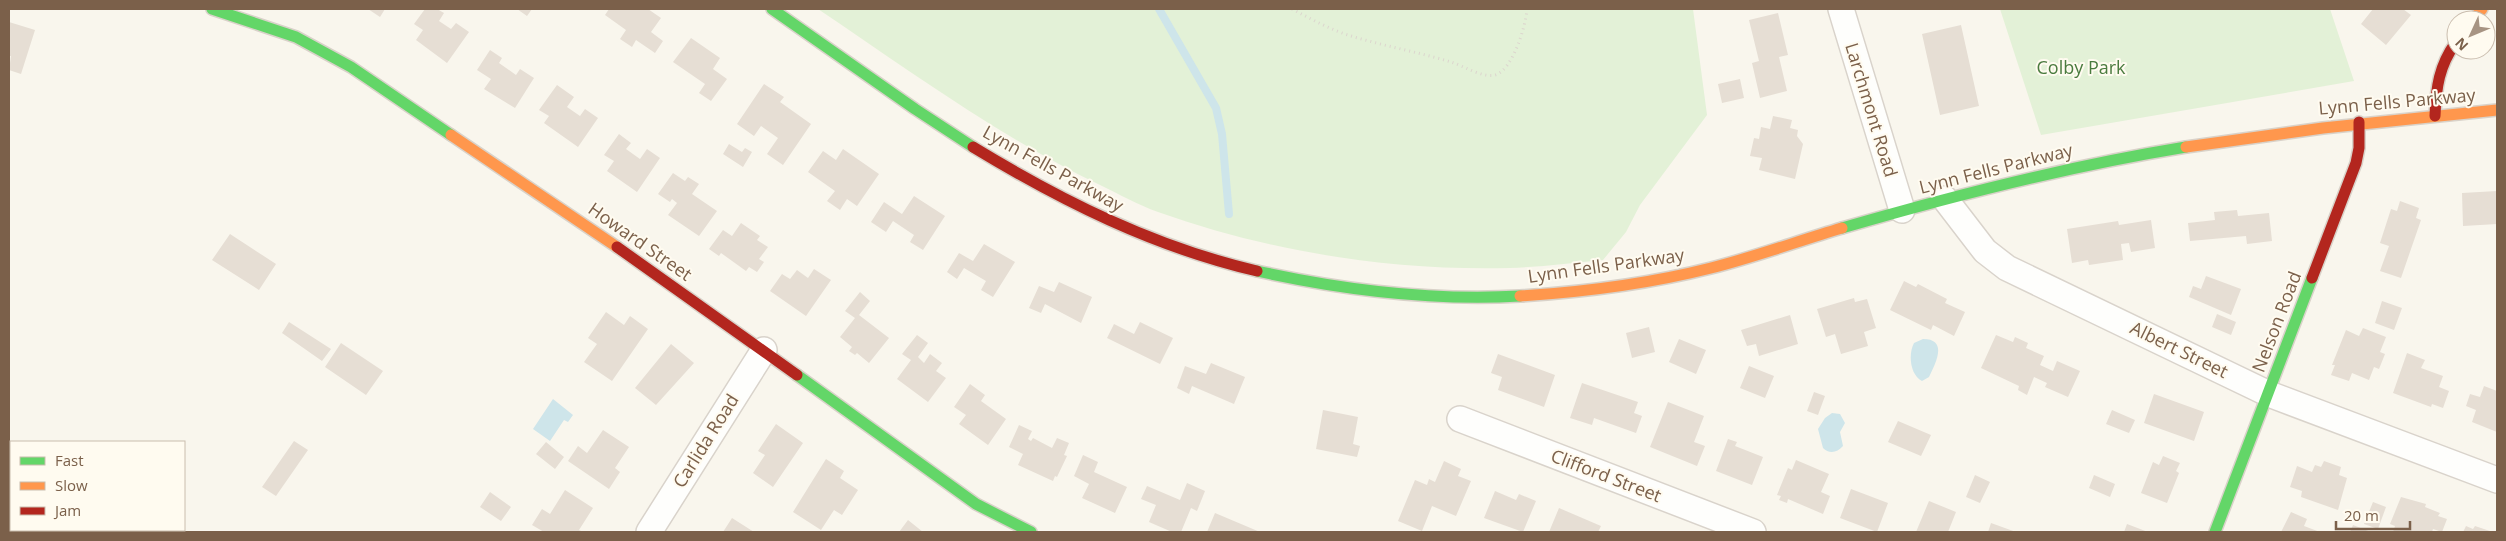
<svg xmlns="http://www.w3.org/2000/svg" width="2506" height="541" viewBox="0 0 2506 541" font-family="'Open Sans',sans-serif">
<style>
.green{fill:#e3f1d7}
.water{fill:#cee5ea}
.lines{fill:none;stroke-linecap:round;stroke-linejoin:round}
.stream{stroke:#cee5ea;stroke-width:8}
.building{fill:#e6ded4}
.street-casing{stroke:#d9d3cb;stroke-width:28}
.fast-casing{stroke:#d9d2c9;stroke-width:14}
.slow-casing{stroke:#d9d2c9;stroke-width:14}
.jam-casing{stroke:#d9d2c9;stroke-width:14}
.path{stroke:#dcd6ce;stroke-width:3;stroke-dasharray:1 4;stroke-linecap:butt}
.street{stroke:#fefefc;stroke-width:25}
.fast{stroke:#63d668;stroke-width:11}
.slow{stroke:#ff974d;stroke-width:11}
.jam{stroke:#b3261e;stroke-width:11}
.labels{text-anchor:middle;stroke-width:4;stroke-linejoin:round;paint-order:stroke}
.park-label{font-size:18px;fill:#4a7b3e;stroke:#fffbf0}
.street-label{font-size:18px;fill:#7b604a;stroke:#fffbf0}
</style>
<rect width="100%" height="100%" fill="#f9f6ed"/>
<!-- green -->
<path class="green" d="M 818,9 L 1693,9 L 1707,115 L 1640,205 L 1626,232 L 1603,260 C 1572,263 1541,267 1510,268 C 1390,271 1271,252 1158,212 C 1138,205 1119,194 1100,185 C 1000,137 910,71 818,9 Z
M 2000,9 L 2330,9 L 2354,81 L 2041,135 Z
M 11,495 L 11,530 L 64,530 L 68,532 L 9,532 L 9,498 Z"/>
<!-- water -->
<path class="water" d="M 1923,339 C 1949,339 1935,364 1929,377 L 1922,381 C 1910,375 1908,354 1914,343 Z
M 553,399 L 573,415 L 568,422 L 564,420 L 550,441 L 533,429 Z
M 1832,413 L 1840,414 L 1845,423 L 1840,432 L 1843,446 C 1837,453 1829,454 1823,448 L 1818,429 L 1825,418 Z"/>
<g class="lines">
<!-- stream -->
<path class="stream" d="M 1159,9 L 1216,108 L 1222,134 L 1229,214"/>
</g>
<!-- building -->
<path class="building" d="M 368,9 L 385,9 L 380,17 Z
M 425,9 L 437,9 L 444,13 L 439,21 L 451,29 L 456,23 L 469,32 L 447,63 L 416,40 L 423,30 L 414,24 Z
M 517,9 L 532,9 L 527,16 Z
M 609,9 L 648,9 L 661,18 L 651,32 L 663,41 L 655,53 L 636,40 L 632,47 L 620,39 L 626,30 L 605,15 Z
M 2373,9 L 2403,9 L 2411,15 L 2386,45 L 2361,24 Z
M 1778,13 L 1788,55 L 1779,57 L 1787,91 L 1760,98 L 1752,63 L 1759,61 L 1749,20 Z
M 9,22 L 35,30 L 21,74 L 9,70 L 11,56 L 9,56 Z
M 1961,25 L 1979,106 L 1940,115 L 1922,34 Z
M 691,38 L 720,58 L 713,69 L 727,79 L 711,101 L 699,93 L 705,84 L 673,62 Z
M 490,50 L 502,58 L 499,63 L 516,75 L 520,69 L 534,78 L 515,108 L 484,89 L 491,79 L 477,70 Z
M 1740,79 L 1744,98 L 1722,103 L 1718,84 Z
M 764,84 L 784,97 L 780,102 L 811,124 L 783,165 L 767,154 L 778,138 L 761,126 L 754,136 L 737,124 Z
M 557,85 L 574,97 L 567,107 L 580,116 L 585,109 L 598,118 L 578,147 L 544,123 L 549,116 L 539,110 Z
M 1773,116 L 1792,120 L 1790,128 L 1798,130 L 1797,136 L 1803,144 L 1795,179 L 1759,170 L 1762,158 L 1750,156 L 1754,138 L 1759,139 L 1761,127 L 1770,129 Z
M 619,134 L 631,143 L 626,149 L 640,159 L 647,149 L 660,158 L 637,192 L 607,171 L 614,161 L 604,155 Z
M 729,144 L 742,152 L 745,148 L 752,152 L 743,167 L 723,154 Z
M 843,149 L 879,174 L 857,206 L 847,199 L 840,210 L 827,201 L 835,191 L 808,172 L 823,151 L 836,160 Z
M 673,173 L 685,181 L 688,177 L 699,184 L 692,194 L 717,211 L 699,236 L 668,215 L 677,203 L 672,199 L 670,202 L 658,194 Z
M 2497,191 L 2497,224 L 2463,226 L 2462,193 Z
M 914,196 L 945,216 L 923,250 L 910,242 L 914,235 L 893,221 L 886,232 L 871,222 L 884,202 L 902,214 Z
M 2400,201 L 2419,208 L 2416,218 L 2421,220 L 2401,278 L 2380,271 L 2389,246 L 2380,243 L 2391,209 L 2397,211 Z
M 2237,210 L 2238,216 L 2269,213 L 2272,241 L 2247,244 L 2246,236 L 2190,241 L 2188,223 L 2215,220 L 2214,212 Z
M 2151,220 L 2155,248 L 2131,252 L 2129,243 L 2121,244 L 2123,260 L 2089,265 L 2088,260 L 2072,263 L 2067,229 L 2118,221 L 2119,225 Z
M 741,223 L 760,236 L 757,240 L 768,247 L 759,259 L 764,262 L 757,272 L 749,267 L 746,271 L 721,253 L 719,256 L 709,249 L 723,230 L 732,236 Z
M 230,234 L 276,264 L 259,290 L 212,260 Z
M 984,244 L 1015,262 L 993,297 L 981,290 L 986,281 L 964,268 L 957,279 L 947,272 L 959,253 L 973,261 Z
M 814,269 L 831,280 L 806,316 L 770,291 L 782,274 L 790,279 L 797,270 L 808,278 Z
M 2206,276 L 2241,289 L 2231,315 L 2189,297 L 2193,286 L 2201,289 Z
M 1904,281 L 1916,287 L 1918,284 L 1947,299 L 1945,303 L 1965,312 L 1954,336 L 1933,325 L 1931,330 L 1890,310 Z
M 1059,282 L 1092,297 L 1081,323 L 1045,304 L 1041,313 L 1029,308 L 1039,286 L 1054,292 Z
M 860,292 L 870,301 L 859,315 L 889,338 L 869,363 L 857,353 L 855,355 L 849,351 L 852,347 L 840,337 L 855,318 L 845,311 Z
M 1854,298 L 1855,302 L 1867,299 L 1876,328 L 1864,332 L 1868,346 L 1841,354 L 1835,334 L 1826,337 L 1817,309 Z
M 2382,301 L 2402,308 L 2394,330 L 2375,323 Z
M 606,312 L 624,325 L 630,316 L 648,329 L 612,381 L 584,362 L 597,344 L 588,338 Z
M 2217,314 L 2236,322 L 2231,335 L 2212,327 Z
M 1790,315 L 1798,344 L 1759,356 L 1756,344 L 1747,346 L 1741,330 Z
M 289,322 L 331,349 L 322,361 L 282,333 Z
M 1140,322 L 1173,338 L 1160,364 L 1107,338 L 1114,324 L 1134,334 Z
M 1649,327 L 1655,352 L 1632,358 L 1626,333 Z
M 2363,328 L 2386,337 L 2380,352 L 2385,354 L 2379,369 L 2374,367 L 2369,380 L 2352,373 L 2349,381 L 2331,375 L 2335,365 L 2332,365 L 2346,330 L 2359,336 Z
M 917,335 L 928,343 L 918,357 L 924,363 L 930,354 L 942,363 L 936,371 L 946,378 L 928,402 L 897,379 L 911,360 L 902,354 Z
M 1996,335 L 2013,342 L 2015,337 L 2028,343 L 2026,348 L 2044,356 L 2040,365 L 2053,371 L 2057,361 L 2080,371 L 2068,397 L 2045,387 L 2047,383 L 2034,377 L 2027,395 L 2018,390 L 2019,386 L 1981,368 Z
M 1679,339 L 1706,350 L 1696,374 L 1669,362 Z
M 341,343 L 383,371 L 366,395 L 325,367 Z
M 671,344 L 694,363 L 656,405 L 635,388 Z
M 2407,353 L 2425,360 L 2421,368 L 2443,376 L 2439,387 L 2449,391 L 2443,408 L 2432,404 L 2431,407 L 2393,393 Z
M 1498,354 L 1555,375 L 1544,407 L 1498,390 L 1502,377 L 1491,373 Z
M 1211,363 L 1245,377 L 1234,404 L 1192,386 L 1189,394 L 1177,388 L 1185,366 L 1206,374 Z
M 1749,366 L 1774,376 L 1765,398 L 1740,388 Z
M 1582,383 L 1638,402 L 1634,413 L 1642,416 L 1636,433 L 1594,418 L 1592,425 L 1570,418 Z
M 970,384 L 985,395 L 981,401 L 1006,419 L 988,445 L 959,424 L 966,415 L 954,407 Z
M 2484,386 L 2497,391 L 2497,432 L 2472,422 L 2476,410 L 2466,406 L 2470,394 L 2480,397 Z
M 1814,392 L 1825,396 L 1818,415 L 1807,411 Z
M 2154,394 L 2204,412 L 2194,441 L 2144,423 Z
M 1668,402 L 1704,416 L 1694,442 L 1705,446 L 1697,466 L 1650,447 Z
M 1323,410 L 1358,417 L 1353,444 L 1360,446 L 1357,457 L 1316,449 Z
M 2112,410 L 2135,420 L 2129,433 L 2106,424 Z
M 1898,421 L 1931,435 L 1921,456 L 1888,442 Z
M 776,424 L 803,443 L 773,487 L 753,473 L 765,455 L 758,451 Z
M 1019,425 L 1032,431 L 1028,439 L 1031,441 L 1033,438 L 1052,448 L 1057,438 L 1069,443 L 1064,455 L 1067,456 L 1057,477 L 1055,476 L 1053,481 L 1018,465 L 1023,454 L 1009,447 Z
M 603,430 L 629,447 L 615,468 L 620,472 L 609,489 L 568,461 L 578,446 L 587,453 Z
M 1728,439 L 1737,442 L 1735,446 L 1763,457 L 1752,485 L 1716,471 Z
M 294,441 L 308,450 L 276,496 L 262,487 Z
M 546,442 L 564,457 L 555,469 L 536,454 Z
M 1083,455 L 1098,462 L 1094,472 L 1127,487 L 1115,513 L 1082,498 L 1089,484 L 1074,476 Z
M 2163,456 L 2180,463 L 2176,471 L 2179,473 L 2167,503 L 2141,493 L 2153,462 L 2159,465 Z
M 826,459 L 844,471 L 840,478 L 858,490 L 842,515 L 834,510 L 821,530 L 793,512 Z
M 1796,460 L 1829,474 L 1821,492 L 1830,496 L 1823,514 L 1788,499 L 1787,503 L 1779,500 L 1781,496 L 1777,495 L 1788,468 L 1792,470 Z
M 1444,461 L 1461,469 L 1458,476 L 1471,481 L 1456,516 L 1432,506 L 1422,531 L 1398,521 L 1415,480 L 1427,485 L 1429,479 L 1435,482 Z
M 2324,461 L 2341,467 L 2339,475 L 2347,478 L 2338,510 L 2301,497 L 2302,491 L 2290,487 L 2297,466 L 2312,472 L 2315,465 L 2321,467 Z
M 1975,475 L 1990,482 L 1980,503 L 1966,497 Z
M 2094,475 L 2115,484 L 2110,497 L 2089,488 Z
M 1187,483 L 1205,491 L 1197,511 L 1191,508 L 1181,532 L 1172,532 L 1149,522 L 1156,505 L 1141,499 L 1147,486 L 1180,500 Z
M 1851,489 L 1888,503 L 1877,532 L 1840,518 Z
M 565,490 L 593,508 L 579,530 L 583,532 L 544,532 L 532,525 L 542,509 L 550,514 Z
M 1495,491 L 1516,500 L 1519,494 L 1536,501 L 1523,532 L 1484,518 Z
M 490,492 L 511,507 L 501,521 L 480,507 Z
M 2401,497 L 2426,504 L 2425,507 L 2440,513 L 2438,516 L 2447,519 L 2442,532 L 2433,529 L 2432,532 L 2393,532 L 2395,526 L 2390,524 Z
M 1929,501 L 1956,512 L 1948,532 L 1916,532 Z
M 2373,502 L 2386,507 L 2378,529 L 2364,524 Z
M 1559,508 L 1601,526 L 1598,532 L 1549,532 Z
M 2291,512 L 2307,519 L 2304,526 L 2320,532 L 2281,532 Z
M 1215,513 L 1260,532 L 1207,532 Z
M 732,518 L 754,532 L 723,532 Z
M 908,520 L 923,532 L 899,532 Z
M 1991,523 L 2016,532 L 1988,532 Z
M 2127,524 L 2148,532 L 2124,532 Z
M 2353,525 L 2371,532 L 2350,532 Z
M 2466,526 L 2473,529 L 2475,526 L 2493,532 L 2463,532 Z"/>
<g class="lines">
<defs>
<path id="street" d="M 1841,9 L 1902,210
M 1945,199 L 1985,251 L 2007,268 L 2269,394 L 2497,480
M 1460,419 L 1753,532
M 649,532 L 764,350"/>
<path id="fast" d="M 212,9 L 296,37 L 351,67 L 451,135
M 772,9 L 915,109 L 973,147
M 1842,228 C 1955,195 2069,166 2186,147
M 1257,271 C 1343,290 1431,301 1520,296
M 797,375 L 976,504 L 1031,532
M 2215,532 L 2312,278"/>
<path id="slow" d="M 2473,20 L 2482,9
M 451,135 L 617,247
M 2186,147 L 2323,128 L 2497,110
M 1520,296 C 1584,292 1648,284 1711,268 C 1755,257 1798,241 1842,228"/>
<path id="jam" d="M 2435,116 C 2436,87 2439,66 2456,42
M 973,147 C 1062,201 1154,247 1257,271
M 617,247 L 797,375
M 2312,278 L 2356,163 L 2359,148 L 2359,122"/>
</defs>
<!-- street casing -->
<use href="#street" class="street-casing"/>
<!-- fast casing -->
<use href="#fast" class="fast-casing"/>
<!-- slow casing -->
<use href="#slow" class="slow-casing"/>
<!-- jam casing -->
<use href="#jam" class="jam-casing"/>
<!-- path -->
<path class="path" d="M 1292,9 C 1311,19 1331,30 1351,36 C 1384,46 1418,52 1451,62 C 1464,66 1482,78 1495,75 C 1513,70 1526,25 1527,9"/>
<!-- street -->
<use href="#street" class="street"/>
<!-- fast -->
<use href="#fast" class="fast"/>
<!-- slow -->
<use href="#slow" class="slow"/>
<!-- jam -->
<use href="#jam" class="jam"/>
</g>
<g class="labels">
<!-- park labels -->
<g class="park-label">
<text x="2081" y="74">Colby Park</text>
</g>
<!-- street labels -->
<g class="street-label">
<text transform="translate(2397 102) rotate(-5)" y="6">Lynn Fells Parkway</text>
<text transform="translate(1871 110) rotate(73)" y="6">Larchmont Road</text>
<text transform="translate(1053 169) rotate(29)" y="6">Lynn Fells Parkway</text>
<text transform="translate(1996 169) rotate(-14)" y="6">Lynn Fells Parkway</text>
<text transform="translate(640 242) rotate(35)" y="6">Howard Street</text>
<text transform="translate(1606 266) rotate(-8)" y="6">Lynn Fells Parkway</text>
<text transform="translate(2277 322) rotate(-69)" y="6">Nelson Road</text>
<text transform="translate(2179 350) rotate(26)" y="6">Albert Street</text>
<text transform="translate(706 441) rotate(-58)" y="6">Carlida Road</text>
<text transform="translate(1606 476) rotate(21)" y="6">Clifford Street</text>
</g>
</g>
<!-- border -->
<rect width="2506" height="541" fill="none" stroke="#7b604a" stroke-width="20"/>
<!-- legend -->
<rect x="10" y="441" width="175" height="90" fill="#fffbf0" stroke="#cabdae"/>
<rect x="20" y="457" width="25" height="8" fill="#63d668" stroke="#cabdae"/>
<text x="55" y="466" font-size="15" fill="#7b604a">Fast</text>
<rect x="20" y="482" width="25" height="8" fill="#ff974d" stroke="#cabdae"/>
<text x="55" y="491" font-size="15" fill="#7b604a">Slow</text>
<rect x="20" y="507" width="25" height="8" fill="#b3261e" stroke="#cabdae"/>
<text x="55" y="516" font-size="15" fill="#7b604a">Jam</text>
<!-- north arrow -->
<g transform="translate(2471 35) rotate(226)"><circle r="24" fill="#fffbf0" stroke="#cabdae"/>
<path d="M0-4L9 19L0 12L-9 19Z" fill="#a79483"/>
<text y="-8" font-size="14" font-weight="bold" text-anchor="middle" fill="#7b604a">N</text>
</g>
<!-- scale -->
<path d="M2336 521v8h74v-8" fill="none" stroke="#7b604a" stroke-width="2.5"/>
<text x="2344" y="521" font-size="15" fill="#7b604a" stroke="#fffbf0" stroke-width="4" paint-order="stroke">20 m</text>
</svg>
